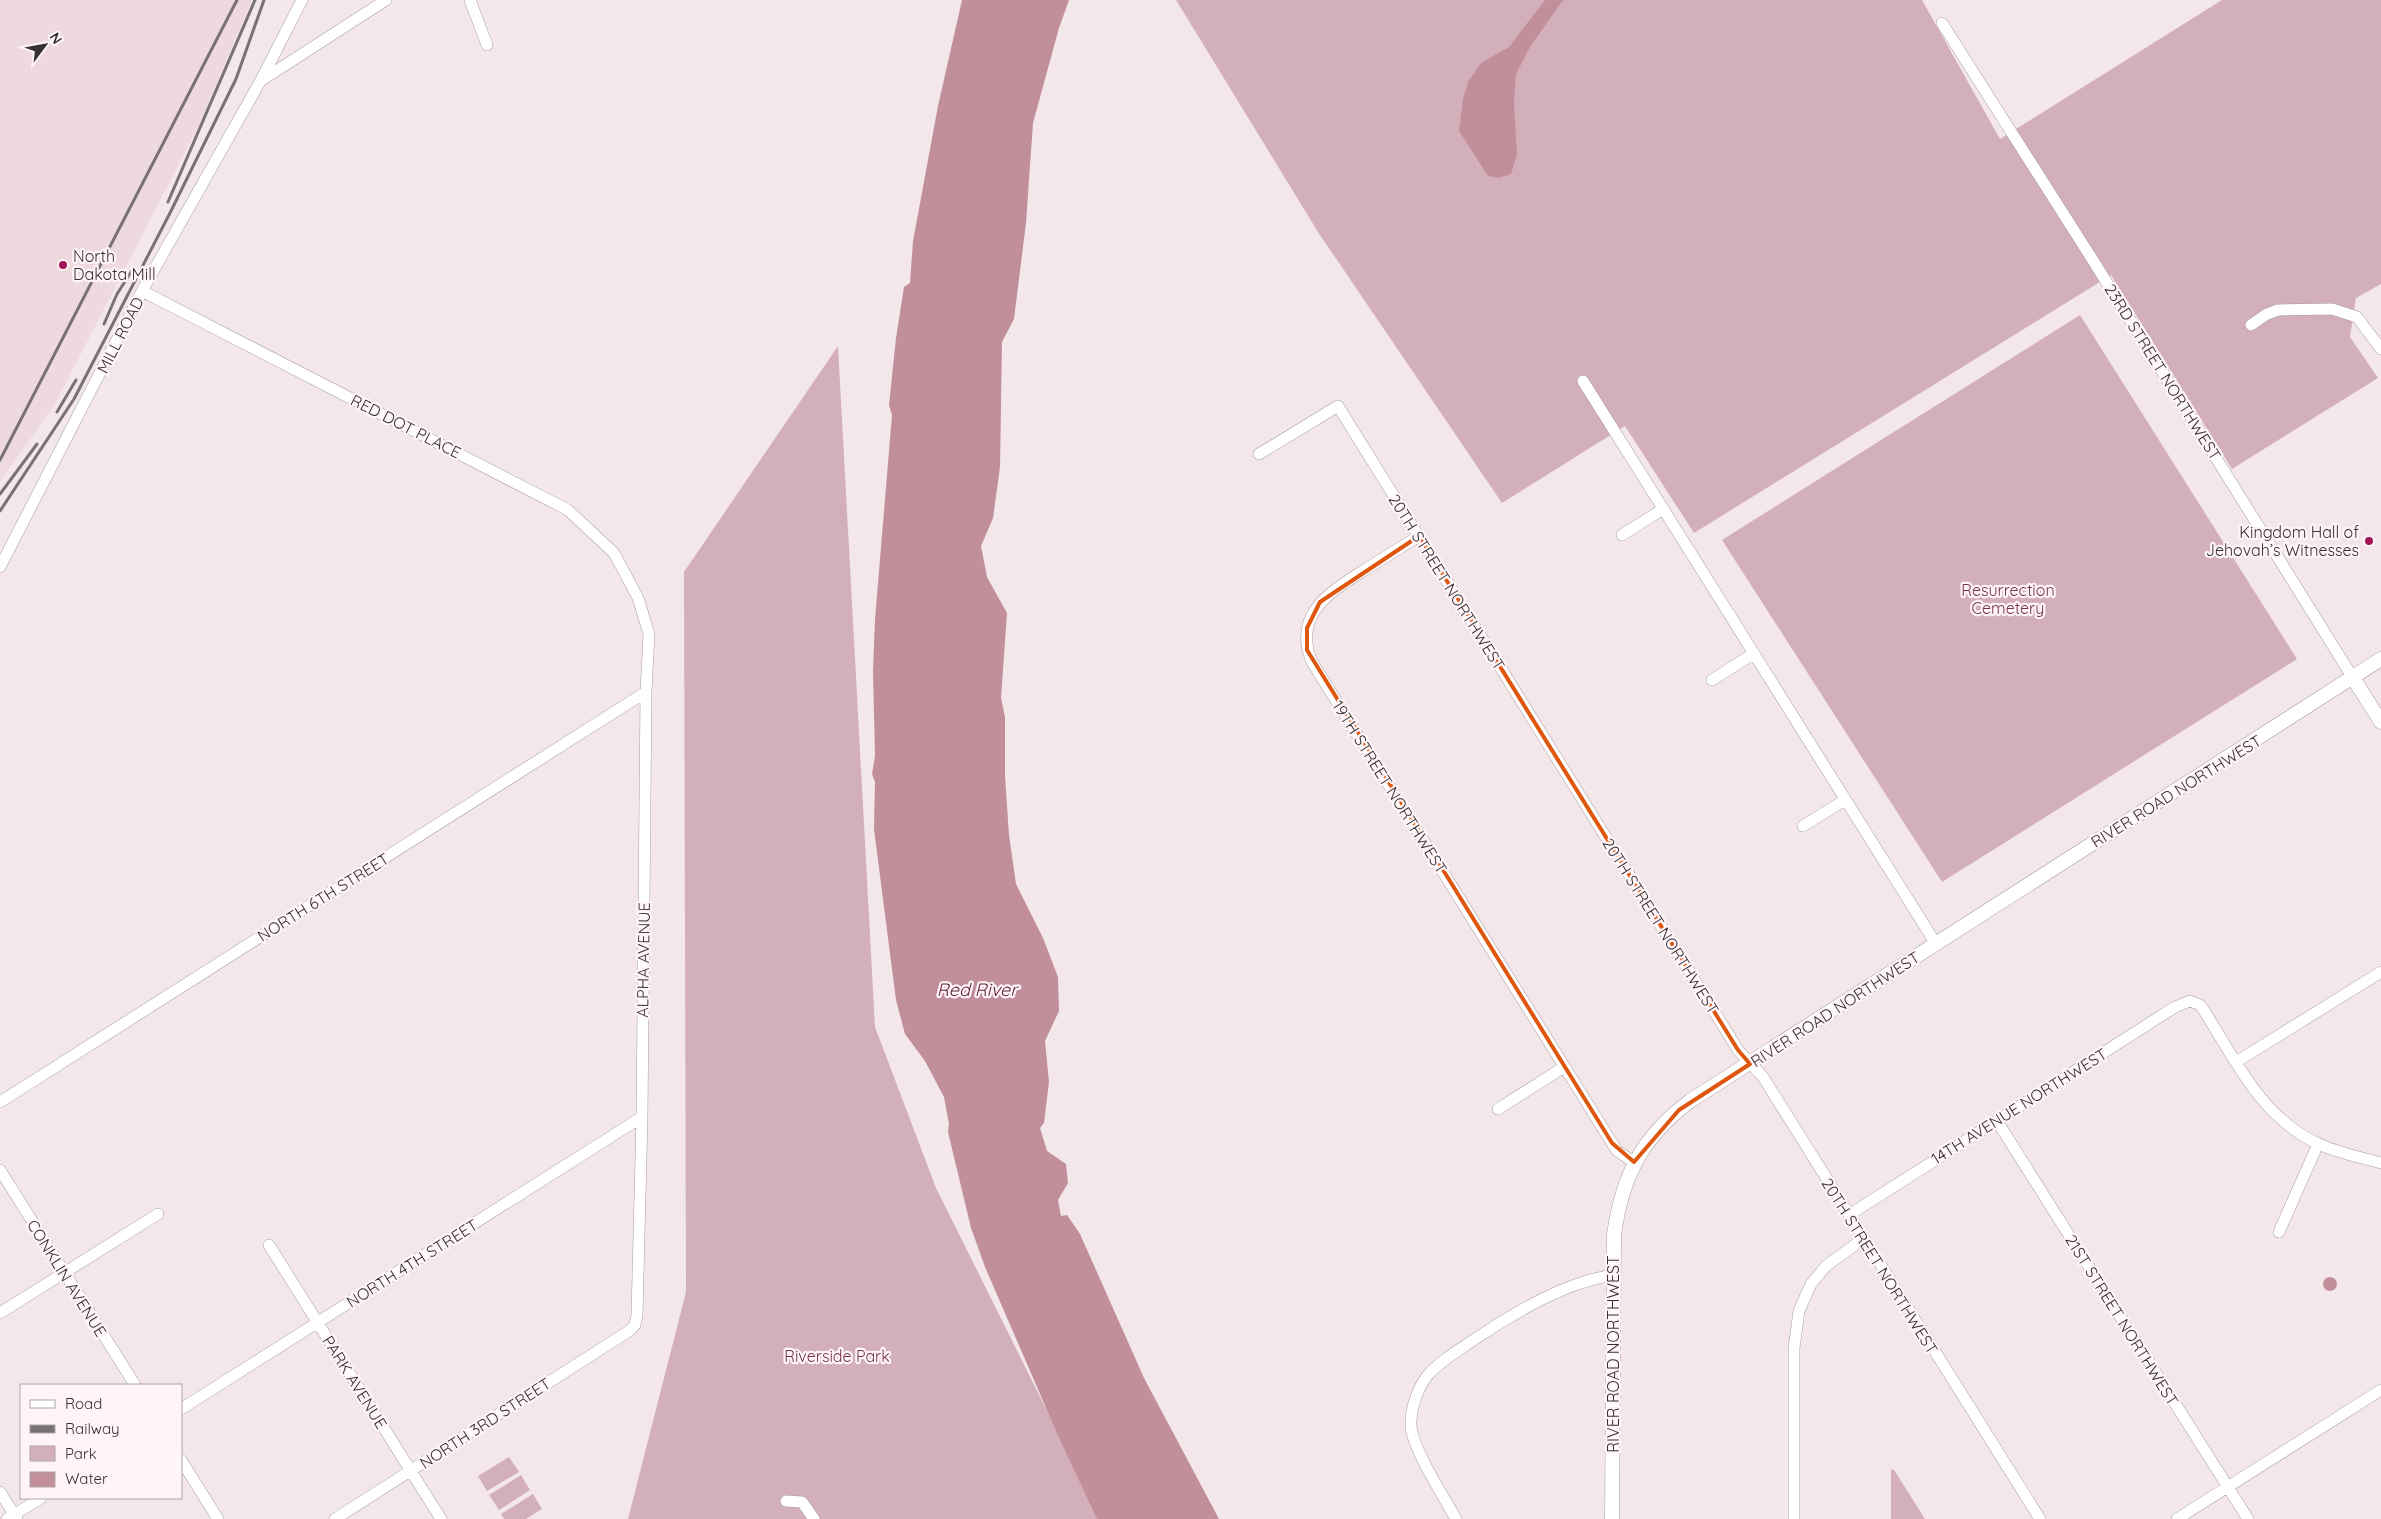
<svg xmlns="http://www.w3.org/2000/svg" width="2381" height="1519" viewBox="0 0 2381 1519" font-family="Quicksand,sans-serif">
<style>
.built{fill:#eed9de}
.green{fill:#d3afb9}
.water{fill:#c18e9c}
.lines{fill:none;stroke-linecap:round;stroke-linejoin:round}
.minor-casing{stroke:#a99ea1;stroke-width:12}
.tertiary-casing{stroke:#a99ea1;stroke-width:15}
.minor{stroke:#fff;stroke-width:11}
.tertiary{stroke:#fff;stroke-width:14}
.rail{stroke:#797274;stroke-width:3}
.marked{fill:none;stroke:#df570e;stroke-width:4;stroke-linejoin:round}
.poi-dot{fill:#a31357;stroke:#fff5f8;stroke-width:2}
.labels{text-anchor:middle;stroke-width:4.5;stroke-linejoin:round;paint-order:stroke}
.poi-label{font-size:16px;fill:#353031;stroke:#fff5f8;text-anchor:start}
.street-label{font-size:16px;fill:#353031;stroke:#fff5f8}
.park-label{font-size:16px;fill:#74334a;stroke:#fff5f8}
.water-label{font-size:18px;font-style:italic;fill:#5f2138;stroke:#fff5f8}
</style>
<rect width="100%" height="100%" fill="#f3e7ea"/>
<!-- built -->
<path class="built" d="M 0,0 L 252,0 L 199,125 L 54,406 L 0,481 Z"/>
<!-- green -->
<path class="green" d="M 1176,0 L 1922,0 L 2000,139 L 2222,0 L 2381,0 L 2381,284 L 2356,298 L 2350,337 L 2378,378 L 2232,469 L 2111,275 L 1694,533 L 1625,426 L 1502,503 L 1318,232 Z
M 2080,315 L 2297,659 L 1942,882 L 1722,540 Z
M 838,346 L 875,1027 L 936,1188 L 1101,1519 L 628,1519 L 686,1292 L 684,572 Z
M 509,1457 L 519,1472 L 487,1491 L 478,1476 Z
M 1891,1469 L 1894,1470 L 1925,1519 L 1891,1519 Z
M 521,1475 L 530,1490 L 499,1510 L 489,1495 Z
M 533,1494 L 542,1509 L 526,1519 L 504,1519 L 501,1514 Z"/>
<!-- water -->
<path class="water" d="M 962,0 L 1069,0 L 1059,28 L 1033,123 L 1026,223 L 1014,319 L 1002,342 L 1000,467 L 993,518 L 981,546 L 987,577 L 1007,613 L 1001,698 L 1005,717 L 1005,776 L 1009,835 L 1016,884 L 1043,938 L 1058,977 L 1059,1011 L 1045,1041 L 1049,1082 L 1044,1123 L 1040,1128 L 1047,1151 L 1066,1164 L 1068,1183 L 1058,1200 L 1061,1216 L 1067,1215 L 1080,1234 L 1144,1378 L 1219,1519 L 1097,1519 L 1056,1431 L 985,1267 L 971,1228 L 948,1132 L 949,1124 L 944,1097 L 925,1061 L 905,1034 L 896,1000 L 874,829 L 875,782 L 872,774 L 875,756 L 873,672 L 875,619 L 892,415 L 889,405 L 896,338 L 904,287 L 910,283 L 913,241 L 938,106 Z
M 1545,0 L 1563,0 L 1530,47 L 1516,74 L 1514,103 L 1517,155 L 1511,174 L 1499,178 L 1488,176 L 1459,131 L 1463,99 L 1468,82 L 1481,63 L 1509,47 Z
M2323 1284a7 7 0 1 1 14 0a7 7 0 1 1-14 0Z"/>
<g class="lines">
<defs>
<path id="minor" d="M 470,0 L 487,45
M 1942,23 L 2094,262 L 2353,678
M 262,80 L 386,0
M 142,291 L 568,510 L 614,553 L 638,598 L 649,634 L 646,692 L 642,1117 L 637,1315 L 635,1325 L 629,1331 L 335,1519
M 2251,325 L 2267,314 L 2278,310 L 2332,309 L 2357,317 L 2381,349
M 1583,381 L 1936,944
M 1259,454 L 1338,406 L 1738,1050 L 1763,1077 L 2040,1519
M 1622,535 L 1663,509
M 1419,536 C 1401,547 1384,558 1366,569 C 1330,592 1292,614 1312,662 L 1612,1143 L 1617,1151 L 1634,1162
M 0,567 L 142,291 L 261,80 L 302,0
M 1712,680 L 1753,654
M 1803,826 L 1845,800
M 2236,1062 L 2381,972
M 0,1102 L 646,692
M 1498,1109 L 1564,1067
M 1997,1121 L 2248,1519
M 0,1170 L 135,1385
M 1849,1215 L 2175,1007 L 2190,1001 L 2200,1005 L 2203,1009 C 2234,1058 2262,1119 2319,1144 C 2338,1153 2360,1157 2381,1163
M 2279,1232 L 2318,1144
M 269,1245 L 441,1519
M 0,1313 L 158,1214
M 181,1409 L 642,1117
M 181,1460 L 218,1519
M 0,1492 L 17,1519
M 786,1501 L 802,1502 L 814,1519
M 7,1519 L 41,1498
M 1456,1519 C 1444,1497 1413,1450 1411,1426 C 1410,1411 1417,1389 1427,1376 C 1440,1361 1459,1350 1475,1339 C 1518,1311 1561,1284 1612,1275
M 1794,1519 L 1794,1348 L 1799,1311 L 1811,1284 L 1826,1266 L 1863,1239
M 2177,1519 L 2381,1390"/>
<path id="tertiary" d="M 2353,678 L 2381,722
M 1612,1519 L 1614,1235 C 1622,1176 1642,1137 1690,1101 L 2381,659"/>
</defs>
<!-- minor casing -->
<use href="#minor" class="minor-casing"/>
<!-- tertiary casing -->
<use href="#tertiary" class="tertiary-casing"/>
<!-- minor -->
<use href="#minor" class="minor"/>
<!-- tertiary -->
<use href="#tertiary" class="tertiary"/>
<!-- rail -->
<path class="rail" d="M 168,202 L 255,0
M 104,324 L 117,294 L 133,269
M 57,412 L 76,380
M 0,460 L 237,0
M 0,494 L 37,444
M 0,511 L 74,399 L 171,211 L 236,79 L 264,0"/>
</g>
<!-- marked area -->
<path class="marked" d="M 1419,536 L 1738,1050 L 1750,1064 L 1679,1110 L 1634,1162 L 1612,1143 L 1307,650 L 1307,628 L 1320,602 Z"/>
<!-- markers -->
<g class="poi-dot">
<circle cx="63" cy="265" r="5"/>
<circle cx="2369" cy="541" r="5"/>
</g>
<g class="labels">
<!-- poi labels -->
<g class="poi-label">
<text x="73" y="262">North<tspan x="73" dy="18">Dakota Mill</tspan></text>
<text x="2359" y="538" text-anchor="end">Kingdom Hall of<tspan x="2359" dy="18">Jehovah’s Witnesses</tspan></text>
</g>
<!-- street labels -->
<g class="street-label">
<text transform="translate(120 335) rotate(-63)" y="6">MILL ROAD</text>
<text transform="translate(2163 372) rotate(58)" y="6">23RD STREET NORTHWEST</text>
<text transform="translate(406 426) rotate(27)" y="6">RED DOT PLACE</text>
<text transform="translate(1447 582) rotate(58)" y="6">20TH STREET NORTHWEST</text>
<text transform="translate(1390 787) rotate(58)" y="6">19TH STREET NORTHWEST</text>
<text transform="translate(2176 791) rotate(-32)" y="6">RIVER ROAD NORTHWEST</text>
<text transform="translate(323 897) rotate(-32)" y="6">NORTH 6TH STREET</text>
<text transform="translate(1661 926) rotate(58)" y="6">20TH STREET NORTHWEST</text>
<text transform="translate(643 960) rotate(-89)" y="6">ALPHA AVENUE</text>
<text transform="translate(1835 1009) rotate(-33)" y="6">RIVER ROAD NORTHWEST</text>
<text transform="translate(2019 1106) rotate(-32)" y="6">14TH AVENUE NORTHWEST</text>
<text transform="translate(412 1263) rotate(-32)" y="6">NORTH 4TH STREET</text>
<text transform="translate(1880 1266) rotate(58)" y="6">20TH STREET NORTHWEST</text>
<text transform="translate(67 1278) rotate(58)" y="6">CONKLIN AVENUE</text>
<text transform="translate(2122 1320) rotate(58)" y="6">21ST STREET NORTHWEST</text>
<text transform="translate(1613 1354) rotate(-90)" y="6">RIVER ROAD NORTHWEST</text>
<text transform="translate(355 1382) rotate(58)" y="6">PARK AVENUE</text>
<text transform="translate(485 1423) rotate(-33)" y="6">NORTH 3RD STREET</text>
</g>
<!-- park labels -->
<g class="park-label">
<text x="2008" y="596">Resurrection<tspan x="2008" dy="18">Cemetery</tspan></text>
<text x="837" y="1362">Riverside Park</text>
</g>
<!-- water labels -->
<g class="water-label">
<text x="977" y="996">Red River</text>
</g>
</g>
<!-- legend -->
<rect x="20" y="1384" width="162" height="115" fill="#fff5f8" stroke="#aea6a8"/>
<rect x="30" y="1400" width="25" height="8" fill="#ffffff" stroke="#aea6a8"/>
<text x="65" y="1409" font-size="15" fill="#353031">Road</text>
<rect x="30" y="1425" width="25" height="8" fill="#797274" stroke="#aea6a8"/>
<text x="65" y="1434" font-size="15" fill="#353031">Railway</text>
<rect x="30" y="1446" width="25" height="15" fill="#d3afb9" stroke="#aea6a8"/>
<text x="65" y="1459" font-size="15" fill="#353031">Park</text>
<rect x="30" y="1472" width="25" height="15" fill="#c18e9c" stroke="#aea6a8"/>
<text x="65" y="1484" font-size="15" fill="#353031">Water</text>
<!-- north arrow -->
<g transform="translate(45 45) rotate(58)" stroke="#fff5f8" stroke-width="4" paint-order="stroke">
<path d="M0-4L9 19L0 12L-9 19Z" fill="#353031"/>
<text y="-8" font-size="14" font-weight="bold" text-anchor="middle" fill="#353031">N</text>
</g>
</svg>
